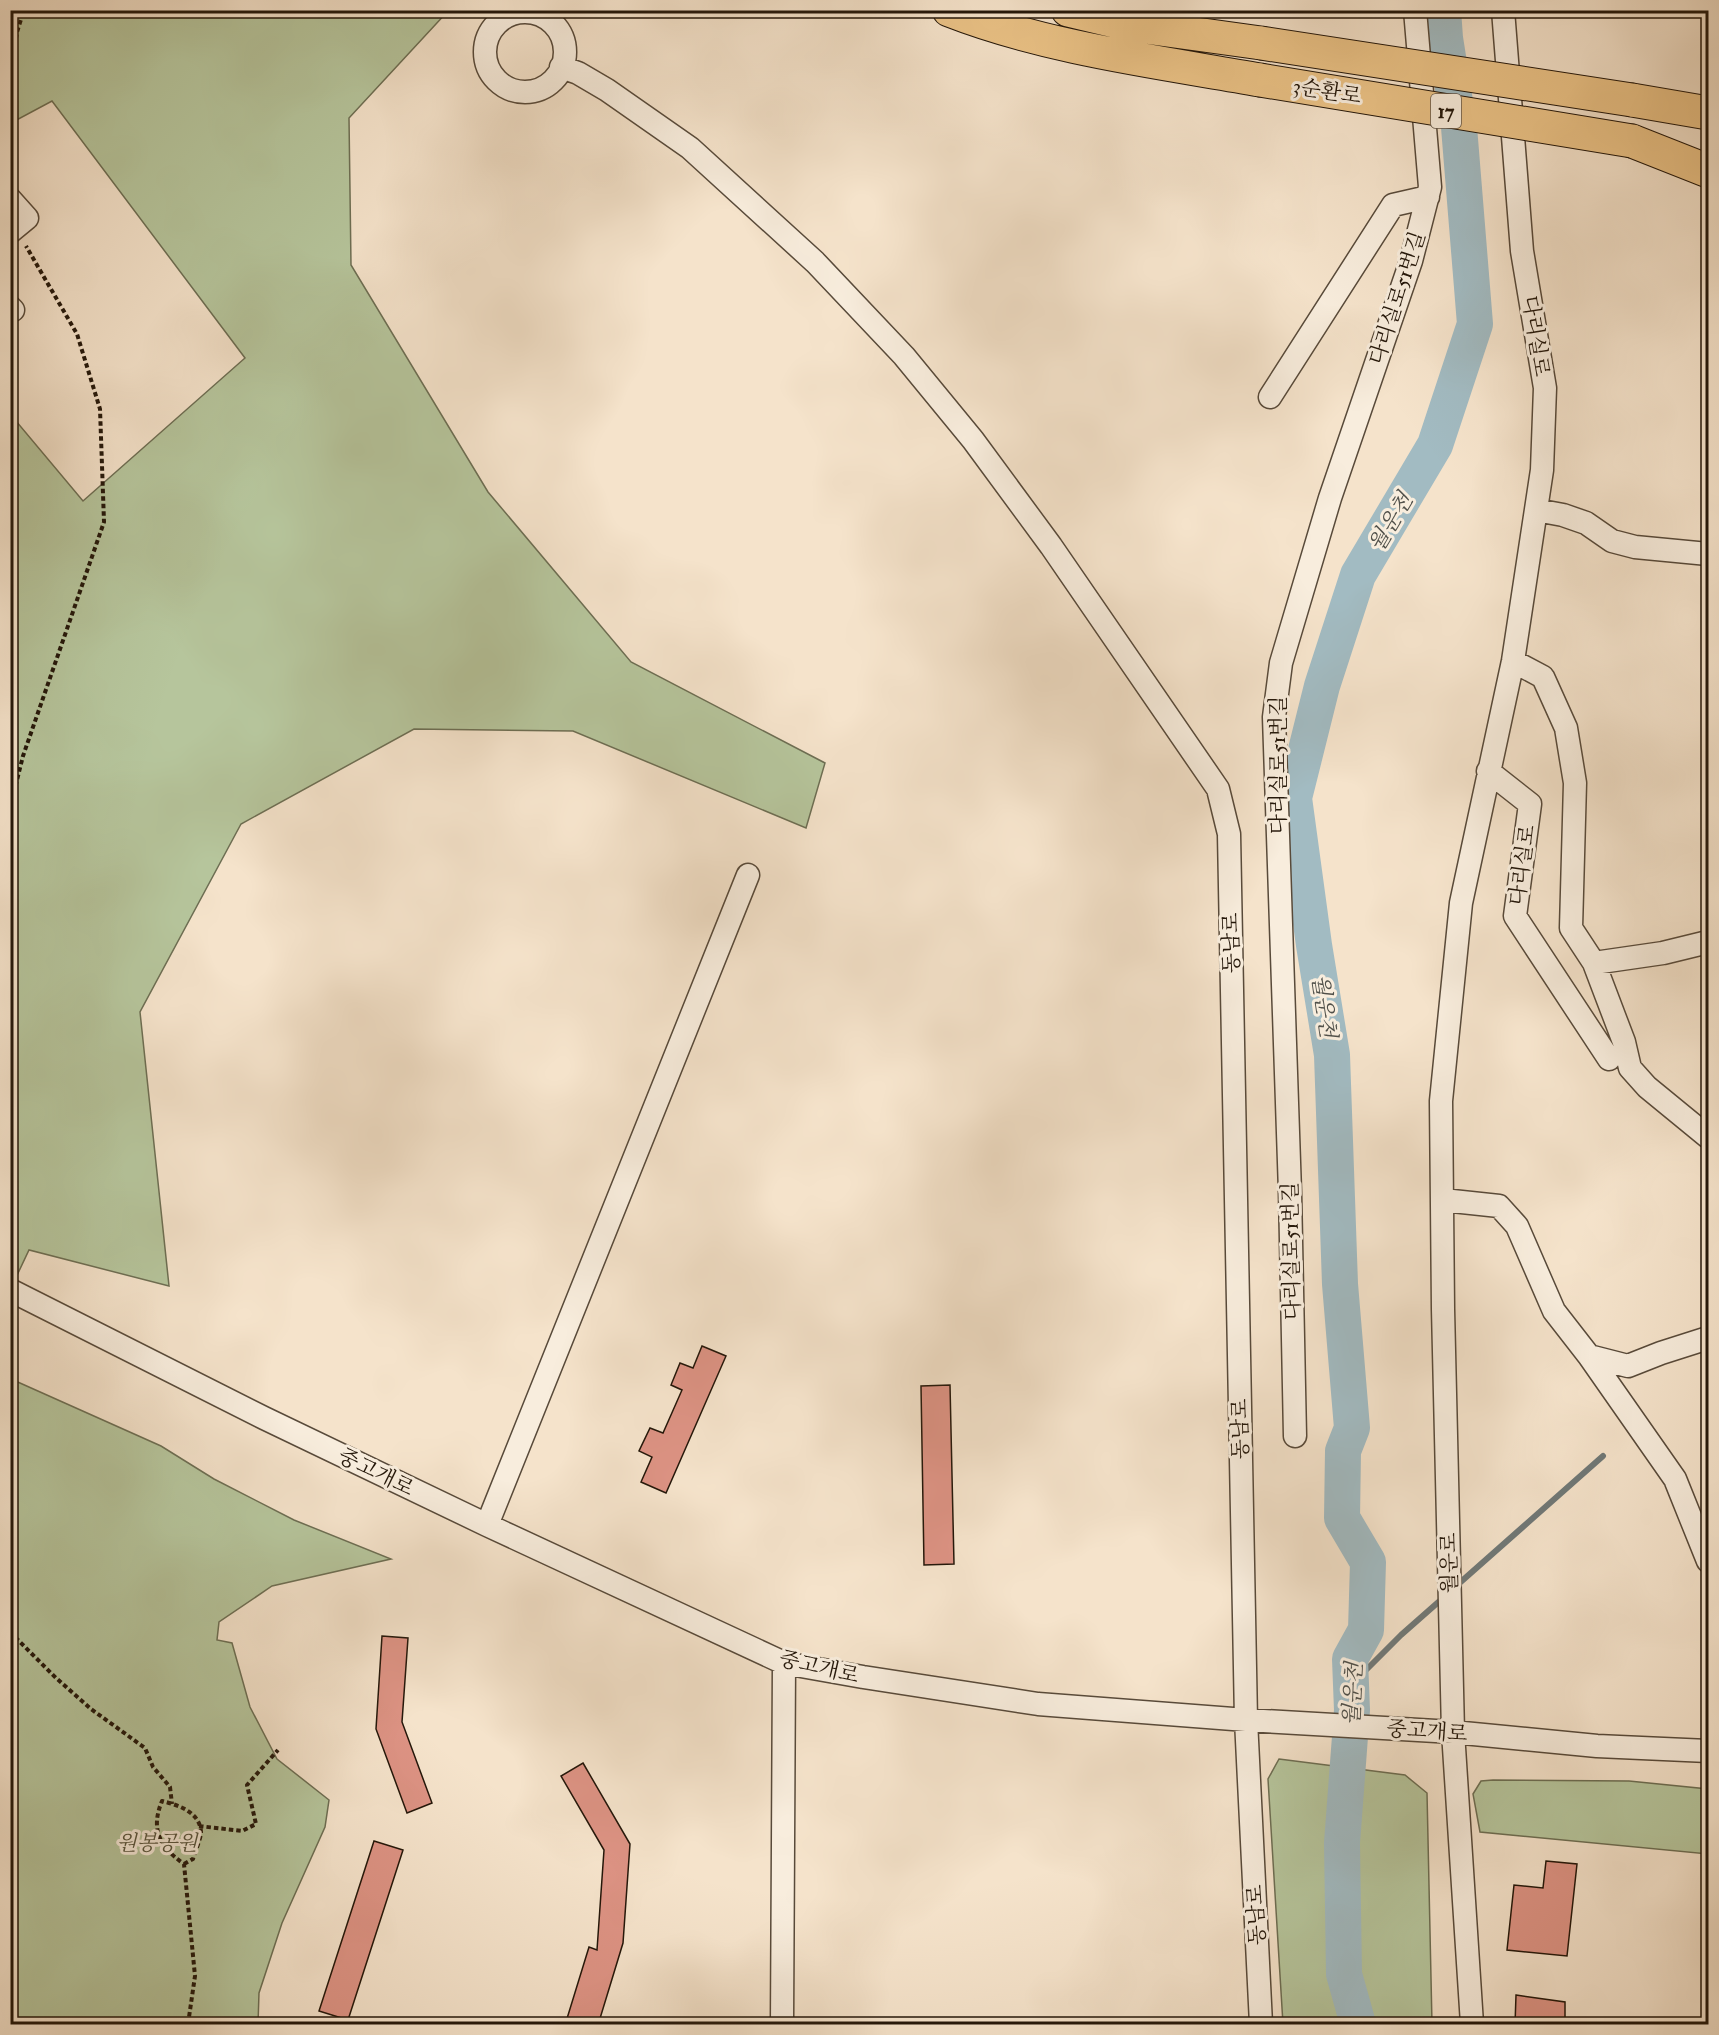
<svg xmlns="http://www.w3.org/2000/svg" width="1719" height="2035" viewBox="0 0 1719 2035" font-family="'IM FELL Double Pica','Noto Serif KR',serif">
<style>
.green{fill:#b6c59c;stroke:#6d6e53;stroke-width:1.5}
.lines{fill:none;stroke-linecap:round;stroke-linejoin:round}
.stream{stroke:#707978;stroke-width:6}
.river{stroke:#a2bbc2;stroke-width:36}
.building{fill:#dd9384;stroke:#24170a;stroke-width:1.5}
.minor-casing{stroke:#584a3a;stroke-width:25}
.highway-casing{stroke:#24170a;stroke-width:35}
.path{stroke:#24170a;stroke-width:4;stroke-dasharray:4.5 3;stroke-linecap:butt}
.minor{stroke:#f8eddd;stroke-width:22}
.highway{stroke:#eac286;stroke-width:33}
.highway-bridge-casing{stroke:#24170a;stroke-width:35;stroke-linecap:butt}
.highway-bridge{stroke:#eac286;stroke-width:33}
.labels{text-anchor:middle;stroke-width:6;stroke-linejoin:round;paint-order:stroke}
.shield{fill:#f8eddd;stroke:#645749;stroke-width:1.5}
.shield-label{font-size:20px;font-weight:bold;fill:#24170a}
.street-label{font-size:21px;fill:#24170a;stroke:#f8eddd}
.park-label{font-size:21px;font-style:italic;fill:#57543d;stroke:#f8eddd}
.water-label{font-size:22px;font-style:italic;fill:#50504a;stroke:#f8eddd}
</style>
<rect width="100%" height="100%" fill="#f5e3cb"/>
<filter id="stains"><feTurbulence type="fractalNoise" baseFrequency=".00333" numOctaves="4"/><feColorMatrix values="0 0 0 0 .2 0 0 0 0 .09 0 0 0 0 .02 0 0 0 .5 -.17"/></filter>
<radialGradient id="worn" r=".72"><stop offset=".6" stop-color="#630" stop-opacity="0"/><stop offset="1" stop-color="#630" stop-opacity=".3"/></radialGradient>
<!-- green -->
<path class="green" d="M 11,11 L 448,11 L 349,118 L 351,265 L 488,492 L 631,662 L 825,763 L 806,828 L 573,731 L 414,729 L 241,824 L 140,1012 L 169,1286 L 29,1250 L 11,1288 L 11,415 L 83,501 L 245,358 L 52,101 L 11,123 Z
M 11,1379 L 161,1446 L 214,1479 L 294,1520 L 391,1559 L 272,1586 L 219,1622 L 217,1640 L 232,1643 L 250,1707 L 277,1759 L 329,1800 L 325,1827 L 282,1923 L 259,1993 L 258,2024 L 11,2024 Z
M 1279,1759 L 1405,1775 L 1427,1793 L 1432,2024 L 1283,2024 L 1268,1779 Z
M 1493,1780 L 1629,1781 L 1708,1789 L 1708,1854 L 1480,1832 L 1473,1794 L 1481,1781 Z"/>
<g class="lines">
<!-- stream -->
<path class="stream" d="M 1455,1587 L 1603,1456
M 1351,1685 L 1401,1635 L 1443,1598"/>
<!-- river -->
<path class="river" d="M 1358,2024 L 1344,1974 L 1342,1843 L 1352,1710 L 1350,1659 L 1366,1630 L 1368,1562 L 1342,1518 L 1343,1451 L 1352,1428 L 1340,1284 L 1332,1055 L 1314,945 L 1294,798 L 1322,686 L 1358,575 L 1435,445 L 1475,324 L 1459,127 L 1445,38 L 1443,10"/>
</g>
<!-- building -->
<path class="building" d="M 702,1346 L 726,1356 L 666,1493 L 641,1482 L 652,1457 L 639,1451 L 650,1428 L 663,1433 L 682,1390 L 671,1385 L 680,1363 L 693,1368 Z
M 950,1385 L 954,1564 L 924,1565 L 921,1386 Z
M 382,1636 L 408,1638 L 402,1722 L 432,1803 L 407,1813 L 376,1729 Z
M 583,1763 L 630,1844 L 623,1943 L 598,2025 L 565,2025 L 589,1947 L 597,1950 L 604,1850 L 561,1776 Z
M 374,1841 L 403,1850 L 348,2020 L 319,2011 Z
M 1546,1861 L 1577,1864 L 1567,1956 L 1507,1950 L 1514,1885 L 1543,1888 Z
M 1516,1995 L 1565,2002 L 1565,2025 L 1515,2025 Z"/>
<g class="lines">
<defs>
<path id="minor" d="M485 52a40 40 0 1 1 80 0a40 40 0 1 1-80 0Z
M 561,67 L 578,73 L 607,90 L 690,148 L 815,262 L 904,356 L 973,440 L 1051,546 L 1218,789 L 1229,834 L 1246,1720 L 1261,2024
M 10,199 L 27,218 L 10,232
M 10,307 L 13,310
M 1270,397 L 1393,205 L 1428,197
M 1536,510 L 1563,515 L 1586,523 L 1612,541 L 1635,547 L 1708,554
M 1513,661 L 1543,677 L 1566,728 L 1575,783 L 1571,928 L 1594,963 L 1624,1042 L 1630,1068 L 1647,1087 L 1708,1137
M 1488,771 L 1530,804 L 1515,916 L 1609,1059
M 1594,963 L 1663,953 L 1708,942
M 1443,1200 L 1499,1206 L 1517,1226 L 1554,1311 L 1589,1356 L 1675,1479 L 1708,1561
M 10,1290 L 264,1418 L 487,1525 L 784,1663 L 863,1677 L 1038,1704 L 1246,1720 L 1453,1732 L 1597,1746 L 1708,1751
M 1589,1356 L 1628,1366 L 1661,1353 L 1708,1338
M 1295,1436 L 1290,1192 L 1274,717 L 1281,663 L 1330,498 L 1411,261 L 1430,187 L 1415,10
M 487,1525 L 748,875
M 782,2024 L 784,1663
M 1472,2024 L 1453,1732 L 1443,1309 L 1441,1101 L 1461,903 L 1513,661 L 1542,470 L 1545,388 L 1522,251 L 1503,10"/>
<path id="highway" d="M 949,10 C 1046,48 1158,62 1260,80
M 1068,10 L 1131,25 L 1261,43
M 1632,100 L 1708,113
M 1632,141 L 1708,171"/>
</defs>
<!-- minor casing -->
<use href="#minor" class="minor-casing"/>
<!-- highway casing -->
<use href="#highway" class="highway-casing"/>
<!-- path -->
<path class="path" d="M 10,76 L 17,32 L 24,10
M 10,151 L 11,180
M 10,808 L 23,756 L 104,522 L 100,409 L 77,334 L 26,246
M 10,1632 L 56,1678 L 91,1709 L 145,1748 L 153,1767 L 170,1787 L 172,1804
M 199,1826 L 242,1831 L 256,1824 L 247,1785 L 278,1750
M 184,1864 L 193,1859 C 195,1851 201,1839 201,1832 C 200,1812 178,1805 162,1801 C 150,1830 160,1847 184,1864 L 195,1976 L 188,2024"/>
<!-- minor -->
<use href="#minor" class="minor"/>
<!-- highway -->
<use href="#highway" class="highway"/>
<defs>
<path id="highway-bridge" d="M 1261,43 L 1632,100
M 1260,80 L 1632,141"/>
</defs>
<!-- highway-bridge casing -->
<use href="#highway-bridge" class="highway-bridge-casing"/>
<!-- highway-bridge -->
<use href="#highway-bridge" class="highway-bridge"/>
</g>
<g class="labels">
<!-- shield labels -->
<rect class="shield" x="1431" y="94" width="30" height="34" rx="4.5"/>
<g class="shield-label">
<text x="1446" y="118">17</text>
</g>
<!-- street labels -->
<g class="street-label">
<text transform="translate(1327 91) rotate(9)" y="7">3순환로</text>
<text transform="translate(1397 298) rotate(-72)" y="7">다리실로51번길</text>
<text transform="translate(1536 336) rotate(81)" y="7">다리실로</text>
<text transform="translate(1278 765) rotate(-90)" y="7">다리실로51번길</text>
<text transform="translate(1522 865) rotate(-82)" y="7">다리실로</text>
<text transform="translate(1231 943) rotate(-91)" y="7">동남로</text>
<text transform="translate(1291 1251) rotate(-91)" y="7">다리실로51번길</text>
<text transform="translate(1240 1429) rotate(-91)" y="7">동남로</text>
<text transform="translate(376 1472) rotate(26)" y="7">중고개로</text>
<text transform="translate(1449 1563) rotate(-91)" y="7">월운로</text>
<text transform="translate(819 1667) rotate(13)" y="7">중고개로</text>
<text transform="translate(1427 1731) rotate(4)" y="7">중고개로</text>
<text transform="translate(1256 1915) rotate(-93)" y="7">동남로</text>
</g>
<!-- park labels -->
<g class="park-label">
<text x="157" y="1850">원봉공원</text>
</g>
<!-- water labels -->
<g class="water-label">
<text transform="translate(1390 522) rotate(-59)" y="8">월운천</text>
<text transform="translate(1325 1006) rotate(82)" y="8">월운천</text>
<text transform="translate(1352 1694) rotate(-87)" y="8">월운천</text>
</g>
</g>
<!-- margin -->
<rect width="1719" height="2035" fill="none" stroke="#f5e3cb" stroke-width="36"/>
<rect x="12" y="12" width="1695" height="2011" fill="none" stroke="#24170a" stroke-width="3"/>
<rect x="18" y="18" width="1683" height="1999" fill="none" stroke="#24170a" stroke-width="1.5"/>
<rect width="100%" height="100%" filter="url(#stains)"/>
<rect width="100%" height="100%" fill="url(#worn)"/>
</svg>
